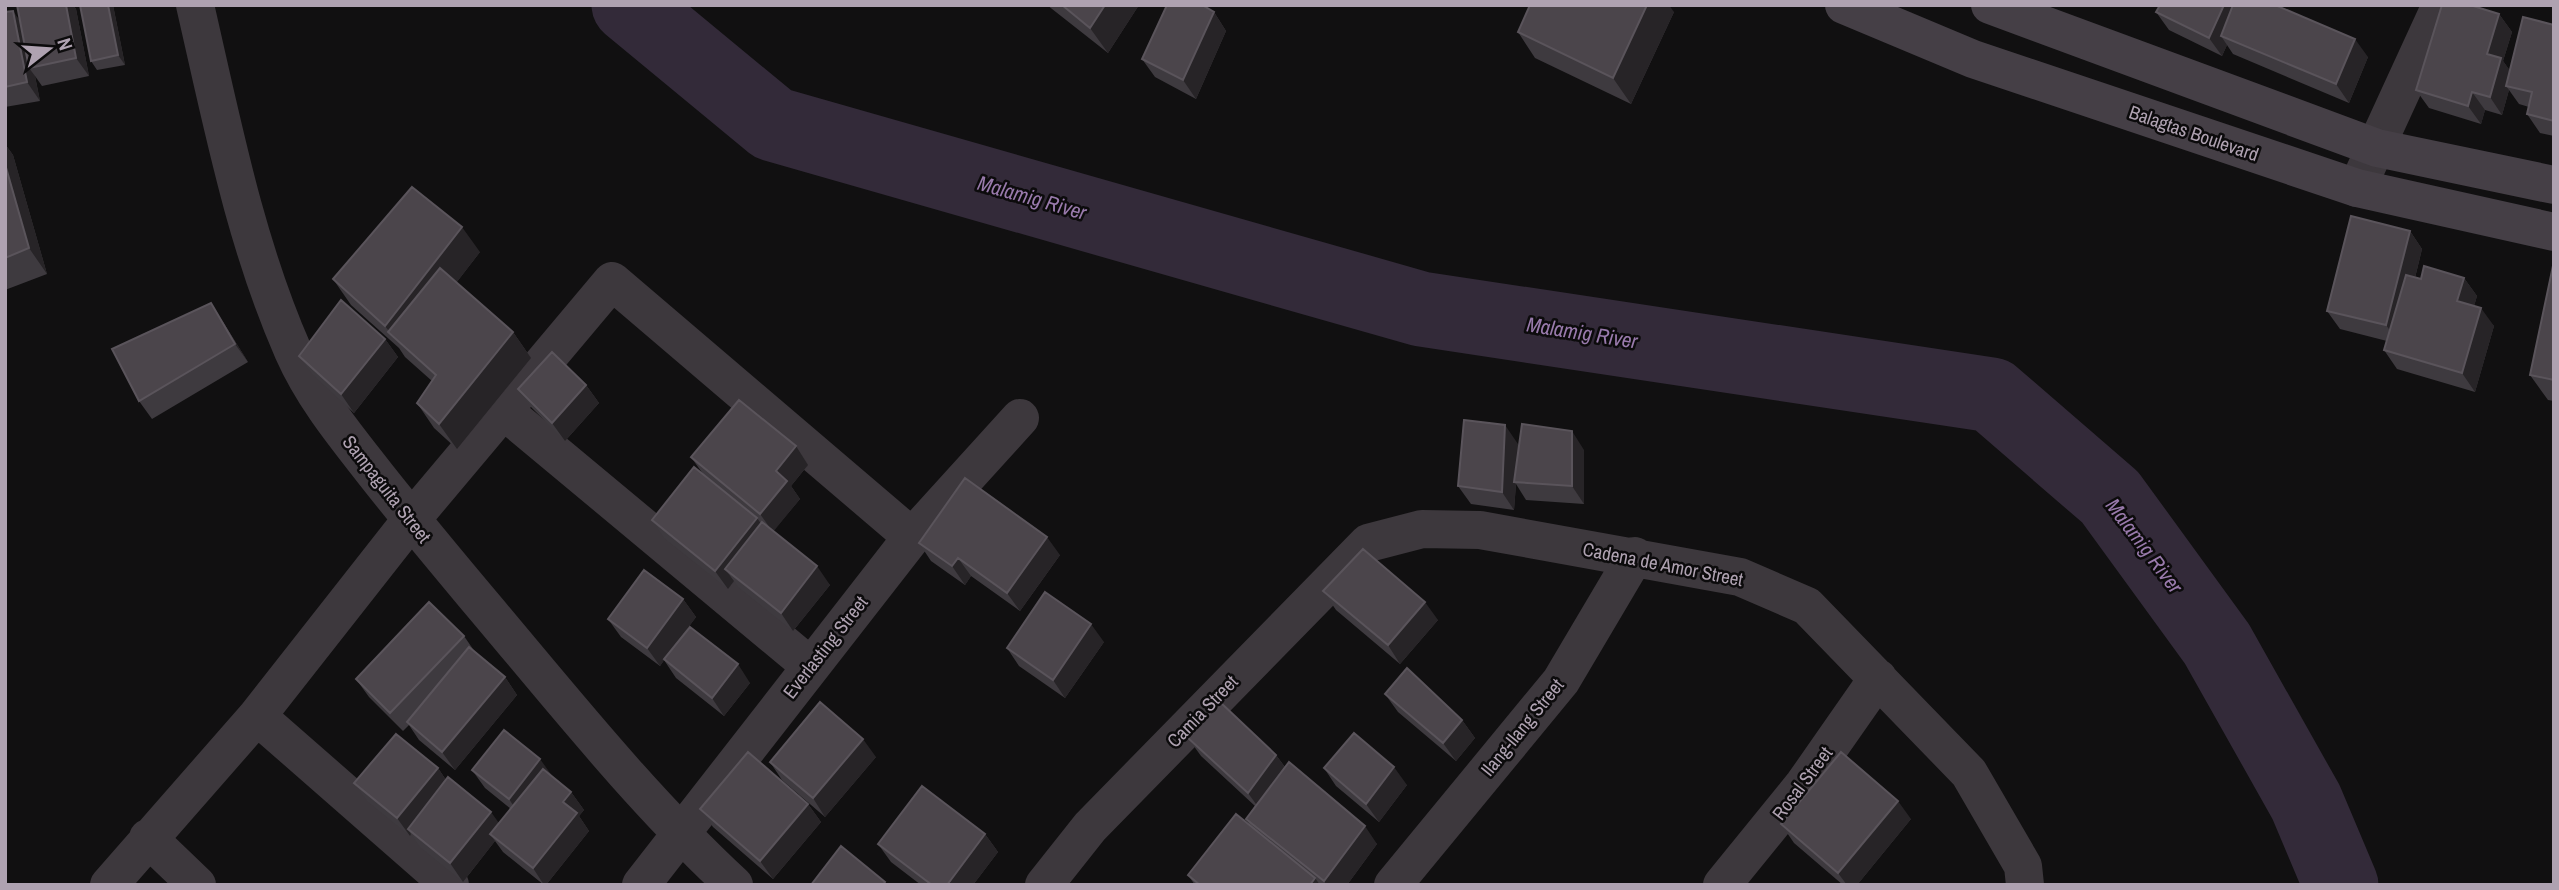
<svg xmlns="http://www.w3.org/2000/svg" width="2559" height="890" viewBox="0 0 2559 890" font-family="'Archivo Narrow',sans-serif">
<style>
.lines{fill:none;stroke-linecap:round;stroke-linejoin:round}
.river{stroke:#332a39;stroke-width:75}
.minor{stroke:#3d383d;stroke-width:38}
.tertiary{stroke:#3d383d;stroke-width:38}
.secondary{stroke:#453f46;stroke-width:38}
.wall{fill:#3e3a3f}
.shaded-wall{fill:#272427}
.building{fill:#4b454b;stroke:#5a545b;stroke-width:2}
.labels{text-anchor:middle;stroke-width:5;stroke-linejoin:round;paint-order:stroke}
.street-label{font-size:19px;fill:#afa2b1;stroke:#0c0b0c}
.water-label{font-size:21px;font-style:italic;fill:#997aac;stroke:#0c0b0c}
</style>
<rect width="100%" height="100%" fill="#111011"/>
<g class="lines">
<!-- river -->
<path class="river" d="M 629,5 L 773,124 L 1421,309 L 1992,395 L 2110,497 L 2217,644 L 2306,802 L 2341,885"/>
<!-- minor -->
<path class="minor" d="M 195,5 C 222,122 245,242 293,351 C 312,394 340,429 369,466 C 404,511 440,554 476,597 C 559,695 640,798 734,885
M 503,410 L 809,665
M 257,716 L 450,885
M 148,838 L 197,885
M 109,885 L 257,716 L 411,520 L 612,281 L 912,537
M 641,885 L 912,537 L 1020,418
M 1044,885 L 1090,827 L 1368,543 L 1422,529 L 1480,530 L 1740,577 L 1807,606 L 1969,773 L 2023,866 L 2025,885
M 1393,885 L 1561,681 L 1635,556
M 1722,885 L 1804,784 L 1878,678"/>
<!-- tertiary -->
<path class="tertiary" d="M 2357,188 L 2441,5"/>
<!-- secondary -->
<path class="secondary" d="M 1844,5 L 1973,59 L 2357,188 L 2554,232
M 1990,5 L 2377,148 L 2554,185"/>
</g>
<!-- wall -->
<path class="wall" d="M 17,5 L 73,5 L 76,9 L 89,76 L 42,86 L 35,76 L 40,101 L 5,107 L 5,12 L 20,21 Z
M 80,5 L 113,5 L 125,65 L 97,70 L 91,61 Z
M 1047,5 L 1139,5 L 1108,53 Z
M 1214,12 L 1226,31 L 1196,99 L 1155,77 L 1142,59 Z
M 1674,12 L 1631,104 L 1535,58 L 1518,32 Z
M 2156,12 L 2368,57 L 2349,103 L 2233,54 L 2227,45 L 2222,56 L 2169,30 Z
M 2499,14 L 2512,32 L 2503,61 L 2510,71 L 2554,25 L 2554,136 L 2540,133 L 2527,114 L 2529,107 L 2519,104 L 2509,90 L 2502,115 L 2485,110 L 2481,124 L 2429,108 L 2416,90 Z
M 5,144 L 13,155 L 47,274 L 5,290 Z
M 2410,231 L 2422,249 L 2415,278 L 2421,279 L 2464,278 L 2477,296 L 2474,306 L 2494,326 L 2475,392 L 2397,369 L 2384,350 L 2387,341 L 2340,329 L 2327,311 Z
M 480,252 L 456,283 L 513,332 L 531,358 L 457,449 L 434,428 L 417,403 L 432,381 L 405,357 L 399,348 L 351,305 L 333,279 Z
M 2554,261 L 2554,401 L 2548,400 L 2530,375 Z
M 223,322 L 248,362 L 152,419 L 139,401 Z
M 385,339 L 398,357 L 354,413 L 312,374 L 299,356 Z
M 586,385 L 599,403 L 565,441 L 531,407 L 518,389 Z
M 1518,444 L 1517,459 L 1584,450 L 1584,504 L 1526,500 L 1516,484 L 1514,510 L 1471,504 L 1458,486 Z
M 796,446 L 808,465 L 791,486 L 800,499 L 773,531 L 830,585 L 793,631 L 738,587 L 734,581 L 728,589 L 664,538 L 652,520 L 703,474 L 691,457 Z
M 919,543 L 1060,555 L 1020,611 L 971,576 L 965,585 L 931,561 Z
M 1323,591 L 1438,620 L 1400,664 L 1336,610 Z
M 683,599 L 696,617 L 678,641 L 750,683 L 724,716 L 676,678 L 664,660 L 660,666 L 621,637 L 608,619 Z
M 464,636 L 475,652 L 505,677 L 517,695 L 455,770 L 419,740 L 409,725 L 403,731 L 369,697 L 356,679 Z
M 1104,642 L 1065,698 L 1019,666 L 1007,648 Z
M 1385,694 L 1462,720 L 1475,738 L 1456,761 L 1398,712 Z
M 1188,738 L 1276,755 L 1285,767 L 1377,844 L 1347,885 L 1195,885 L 1188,875 L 1250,825 L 1246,819 L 1255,806 L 1201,756 Z
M 876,757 L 825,817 L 782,780 L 770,762 Z
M 438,768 L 446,780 L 499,824 L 511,809 L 485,788 L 472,770 L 552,777 L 571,792 L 584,810 L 579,816 L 589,831 L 546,885 L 544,885 L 503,852 L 495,841 L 463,882 L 420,847 L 411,834 L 410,836 L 367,801 L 354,783 Z
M 1324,768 L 1407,785 L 1379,822 L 1336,786 Z
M 808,804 L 821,822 L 773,879 L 713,827 L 700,809 Z
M 1911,819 L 1857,885 L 1843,885 L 1794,843 L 1781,824 Z
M 985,834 L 998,852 L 973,885 L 921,885 L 891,862 L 878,844 Z"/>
<!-- shaded-wall -->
<path class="shaded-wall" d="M 66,5 L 73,5 L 76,9 L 89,76 L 76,58 Z
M 108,5 L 113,5 L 125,65 L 118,55 Z
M 1105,5 L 1139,5 L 1108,53 L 1090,28 Z
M 1647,5 L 1669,5 L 1674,12 L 1631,104 L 1613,78 Z
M 2224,5 L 2243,5 L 2221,36 L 2227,45 L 2222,56 L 2209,38 Z
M 13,11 L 26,29 L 29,68 L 35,76 L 40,101 L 27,82 Z
M 1214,12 L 1226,31 L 1196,99 L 1183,80 Z
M 2499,14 L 2512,32 L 2503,61 L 2514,76 L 2506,86 L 2509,90 L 2502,115 L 2490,97 L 2487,54 Z
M 2355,39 L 2368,57 L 2349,103 L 2336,84 Z
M 2472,92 L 2485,110 L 2481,124 L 2468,106 Z
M 5,144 L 13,155 L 47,274 L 29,248 L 5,164 Z
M 462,227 L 480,252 L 406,348 L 392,335 L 385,326 Z
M 2410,231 L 2422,249 L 2399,343 L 2386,325 Z
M 2464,278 L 2477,296 L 2470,320 L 2457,301 Z
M 211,303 L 223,322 L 248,362 L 235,344 Z
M 2481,308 L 2494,326 L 2475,392 L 2462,373 Z
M 513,332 L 531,358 L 457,449 L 439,424 Z
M 385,339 L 398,357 L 354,413 L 341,394 Z
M 586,385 L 599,403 L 565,441 L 552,423 Z
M 1505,425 L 1518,444 L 1516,482 L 1514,482 L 1516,484 L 1514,510 L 1502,492 Z
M 1572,431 L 1584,450 L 1584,504 L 1572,486 Z
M 796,446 L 808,465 L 791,486 L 800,499 L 773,532 L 760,514 L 776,471 Z
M 757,518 L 770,536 L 725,569 L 734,581 L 728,589 L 715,571 Z
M 1047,537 L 1060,555 L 1020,611 L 1007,593 Z
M 958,558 L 971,576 L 965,585 L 952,566 Z
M 817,566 L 830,585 L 793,631 L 781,613 Z
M 683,599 L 696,617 L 660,666 L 647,648 Z
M 1425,602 L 1438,620 L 1400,664 L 1388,645 Z
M 1091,624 L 1104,642 L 1065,698 L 1053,680 Z
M 738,664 L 750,683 L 724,716 L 712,698 Z
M 505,677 L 517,695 L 455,770 L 442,752 Z
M 1462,720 L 1475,738 L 1456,761 L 1443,743 Z
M 863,739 L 876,757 L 825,817 L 813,798 Z
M 1276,755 L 1289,773 L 1261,811 L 1248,793 Z
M 540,759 L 553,777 L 521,817 L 509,799 Z
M 1394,767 L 1407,785 L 1379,822 L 1366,804 Z
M 438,768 L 450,786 L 408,829 L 411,834 L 410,836 L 397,818 Z
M 571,792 L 584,810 L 579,816 L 589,831 L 546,885 L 544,885 L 533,868 L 563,802 Z
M 1898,801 L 1911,819 L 1857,885 L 1847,885 L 1838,873 Z
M 808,804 L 821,822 L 773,879 L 760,861 Z
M 491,812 L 504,830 L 490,834 L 495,841 L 463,882 L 450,863 Z
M 1365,826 L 1377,844 L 1347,885 L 1326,885 L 1324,881 Z
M 985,834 L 998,852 L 973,885 L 947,885 Z
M 1315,878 L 1320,885 L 1310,885 Z"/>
<!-- building -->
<path class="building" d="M 17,5 L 66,5 L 76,58 L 29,68 Z
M 80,5 L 108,5 L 118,55 L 91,61 Z
M 1062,5 L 1105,5 L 1090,28 Z
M 1167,5 L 1202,5 L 1214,12 L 1183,80 L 1142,59 Z
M 1530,5 L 1647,5 L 1613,78 L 1518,32 Z
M 2160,5 L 2224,5 L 2209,38 L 2156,12 Z
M 2233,5 L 2275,5 L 2355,39 L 2336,84 L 2221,36 Z
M 2442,5 L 2470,5 L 2499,14 L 2487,54 L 2501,58 L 2490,97 L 2472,92 L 2468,106 L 2416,90 Z
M 13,11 L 27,82 L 5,87 L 5,12 Z
M 2523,17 L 2554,25 L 2554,121 L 2527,114 L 2532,92 L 2506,86 Z
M 5,164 L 29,248 L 5,258 Z
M 412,187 L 462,227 L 385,326 L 333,279 Z
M 2351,216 L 2410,231 L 2386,325 L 2327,311 Z
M 2554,261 L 2554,380 L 2530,375 Z
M 2424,266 L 2464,278 L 2457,301 L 2481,308 L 2462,373 L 2384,350 L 2406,275 L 2421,279 Z
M 440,268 L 513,332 L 439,424 L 417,403 L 436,375 L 388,332 Z
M 341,300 L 385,339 L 341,394 L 299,356 Z
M 211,303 L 235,344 L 139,401 L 112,349 Z
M 552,352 L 586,385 L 552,423 L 518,389 Z
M 739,400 L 796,446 L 776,471 L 787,481 L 760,514 L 691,457 Z
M 1464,420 L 1505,425 L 1502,492 L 1458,486 Z
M 1522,424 L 1572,431 L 1572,486 L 1514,482 Z
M 694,467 L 757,518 L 715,571 L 652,520 Z
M 965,478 L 1047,537 L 1007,593 L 958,558 L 952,566 L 919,543 Z
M 762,522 L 817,566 L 781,613 L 725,569 Z
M 1363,549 L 1425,602 L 1388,645 L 1323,591 Z
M 644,570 L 683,599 L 647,648 L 608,619 Z
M 1045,592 L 1091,624 L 1053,680 L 1007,648 Z
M 429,602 L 464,636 L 390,713 L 356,679 Z
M 690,627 L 738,664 L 712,698 L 664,659 Z
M 469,647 L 505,677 L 442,752 L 407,722 Z
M 1407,668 L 1462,720 L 1443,743 L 1385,694 Z
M 820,702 L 863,739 L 813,798 L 770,762 Z
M 1220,702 L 1276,755 L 1248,793 L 1188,738 Z
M 504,730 L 540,759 L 509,799 L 472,770 Z
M 1354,733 L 1394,767 L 1366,804 L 1324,768 Z
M 396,734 L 438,768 L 397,818 L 354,783 Z
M 748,752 L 808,804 L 760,861 L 700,809 Z
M 1841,752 L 1898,801 L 1838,873 L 1781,824 Z
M 1289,762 L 1365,826 L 1324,881 L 1246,819 Z
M 543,769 L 571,792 L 563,802 L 577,813 L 533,868 L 490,834 Z
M 448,777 L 491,812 L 450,863 L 408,829 Z
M 922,786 L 985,834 L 947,885 L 932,885 L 878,844 Z
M 1236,814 L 1315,878 L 1310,885 L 1200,885 L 1188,875 Z
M 841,846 L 885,882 L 883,885 L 811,885 Z"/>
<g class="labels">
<!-- street labels -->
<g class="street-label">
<text transform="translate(2194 133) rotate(19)" y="7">Balagtas Boulevard</text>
<text transform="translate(387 489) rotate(52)" y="7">Sampaguita Street</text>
<text transform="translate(1663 564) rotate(11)" y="7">Cadena de Amor Street</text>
<text transform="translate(825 647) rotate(-52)" y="7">Everlasting Street</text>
<text transform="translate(1202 711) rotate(-46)" y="7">Camia Street</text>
<text transform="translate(1522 727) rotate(-51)" y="7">Ilang-Ilang Street</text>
<text transform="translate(1802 783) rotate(-53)" y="7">Rosal Street</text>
</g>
<!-- water labels -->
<g class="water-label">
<text transform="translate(1032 198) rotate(16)" y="7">Malamig River</text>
<text transform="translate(1582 333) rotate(9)" y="7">Malamig River</text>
<text transform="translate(2144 546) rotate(53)" y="7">Malamig River</text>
</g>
</g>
<!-- border -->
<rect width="2559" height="890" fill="none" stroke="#afa2b1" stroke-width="14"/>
<!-- north arrow -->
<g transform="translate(49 49) rotate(73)" stroke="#0c0b0c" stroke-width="5" paint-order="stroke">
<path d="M0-5L12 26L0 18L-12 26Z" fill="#afa2b1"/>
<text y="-10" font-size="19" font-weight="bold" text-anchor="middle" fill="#afa2b1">N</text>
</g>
</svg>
